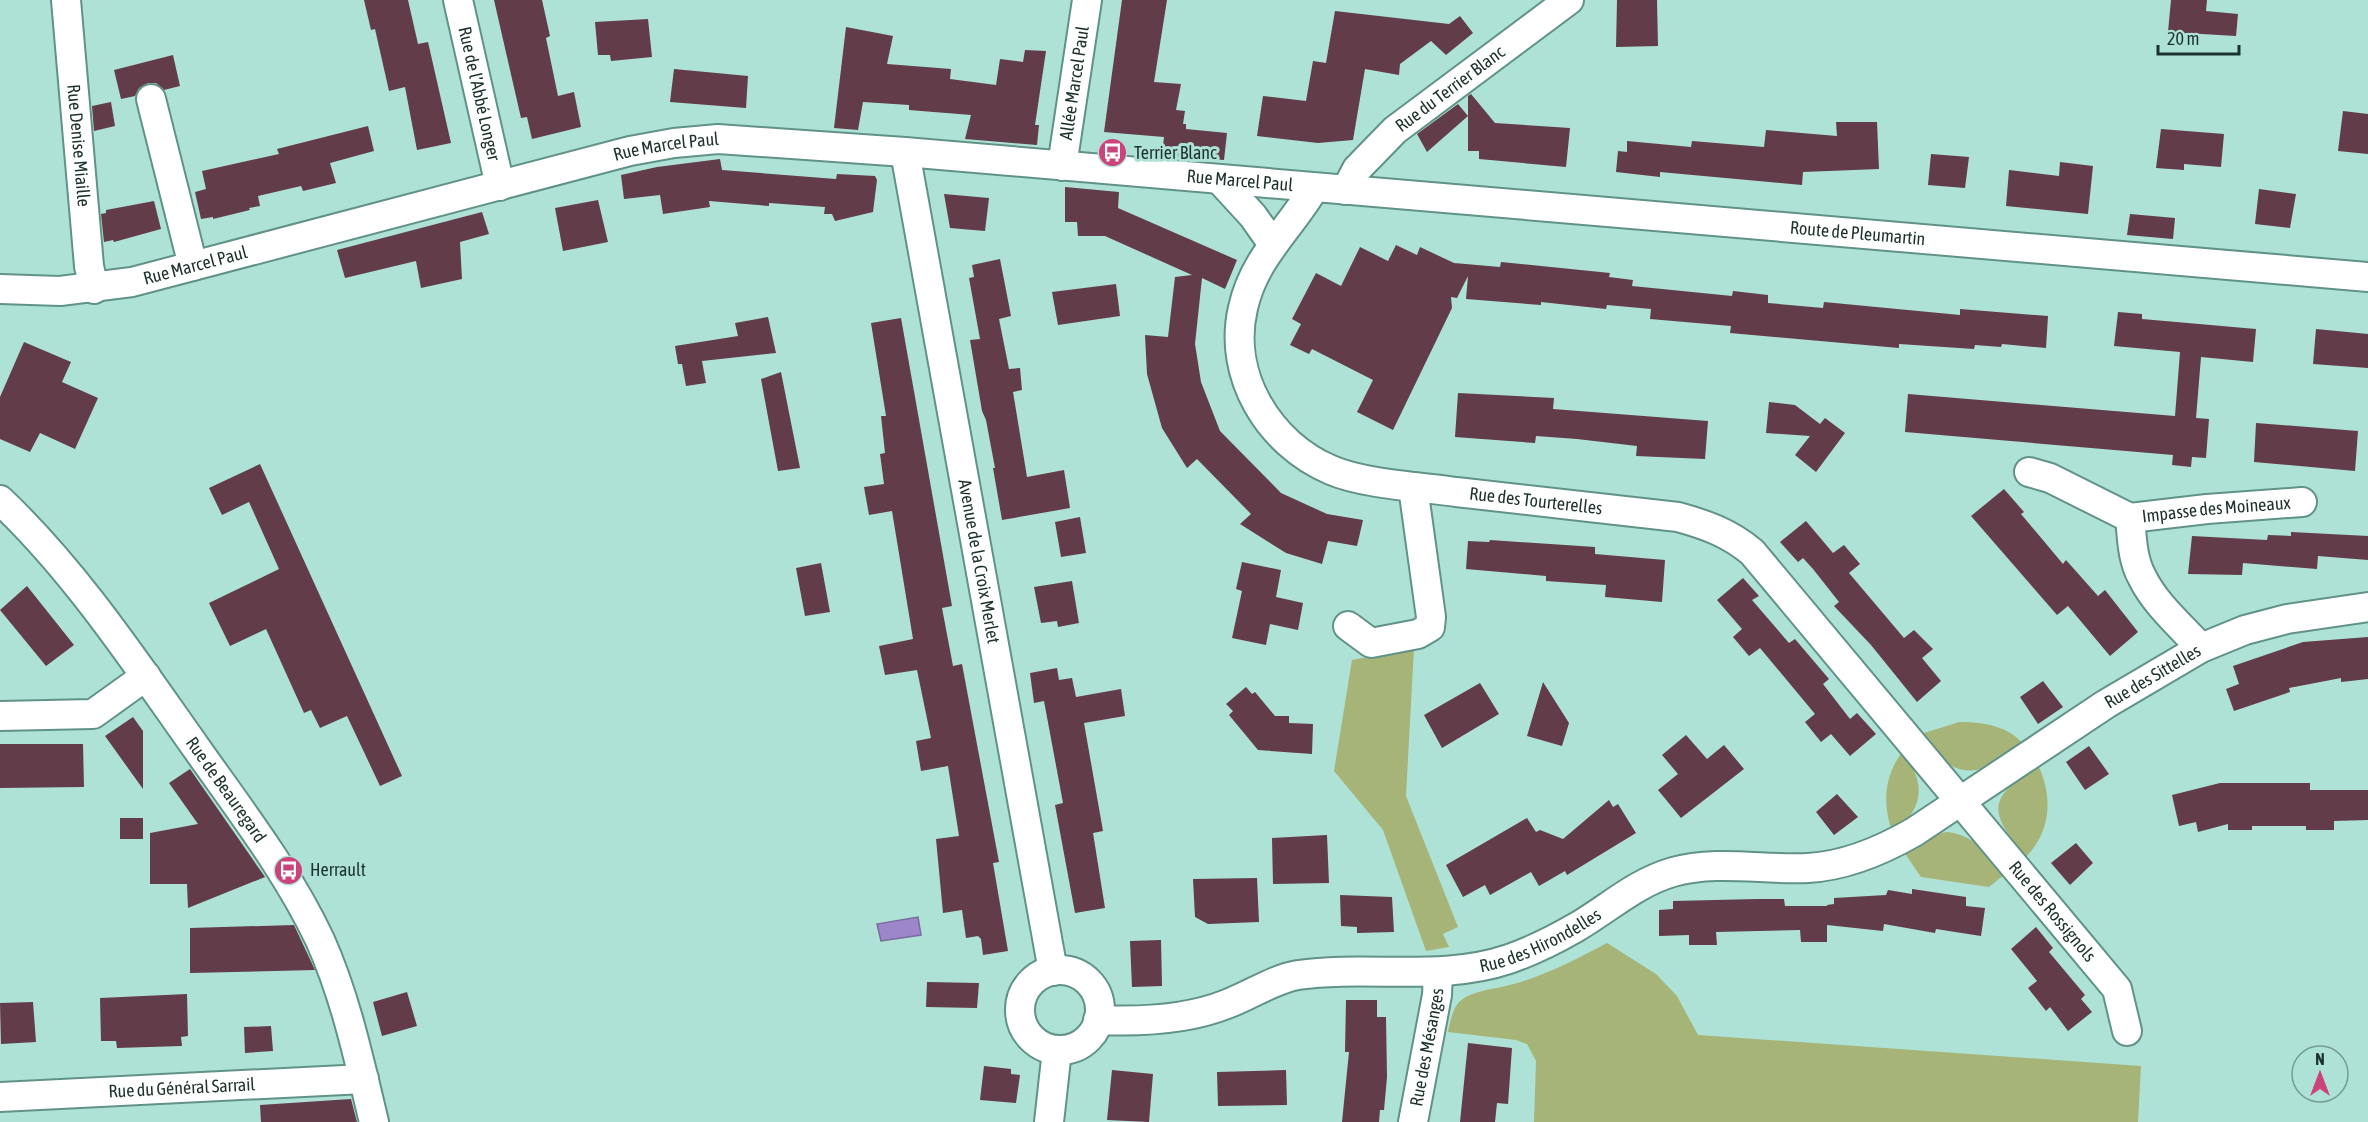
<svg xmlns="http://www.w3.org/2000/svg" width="2368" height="1122" viewBox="0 0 2368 1122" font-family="'Asap Condensed',sans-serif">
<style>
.green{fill:#a6b577}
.water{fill:#9d86c9;stroke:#776d9a;stroke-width:1.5}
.building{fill:#623c48}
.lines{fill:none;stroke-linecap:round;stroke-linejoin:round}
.street-casing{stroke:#619288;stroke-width:32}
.street{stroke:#fff;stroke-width:28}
.labels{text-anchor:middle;stroke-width:6;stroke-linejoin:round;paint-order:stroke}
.street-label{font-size:18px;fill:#1d322e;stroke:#aee2d6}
.poi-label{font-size:18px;fill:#1d322e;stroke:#aee2d6;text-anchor:start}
</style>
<rect width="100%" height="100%" fill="#aee2d6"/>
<!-- green -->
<path class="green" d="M 1414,648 L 1406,796 L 1458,927 L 1443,934 L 1449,947 L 1426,951 L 1383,830 L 1334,771 L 1352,660 Z
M 1959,722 C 1984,722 2009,726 2025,746 C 2002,760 1974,782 1947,763 C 1937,756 1929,743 1921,734 Z
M 1902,752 C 1927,784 1924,807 1893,834 C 1882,805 1884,777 1902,752 Z
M 2037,763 C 2053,795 2052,830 2026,857 C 1986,808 1989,801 2037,763 Z
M 1947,832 C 1975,835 1987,854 2005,874 L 1989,887 L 1921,877 L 1904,852 L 1936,834 Z
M 1607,943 L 1656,974 L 1677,996 L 1698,1035 L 2141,1066 L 2138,1122 L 1534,1122 L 1536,1061 L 1527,1044 L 1516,1040 L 1448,1032 C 1450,1023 1452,1010 1459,1002 C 1468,993 1485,990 1497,988 C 1537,980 1571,962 1607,943 Z"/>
<!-- water -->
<path class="water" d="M 918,917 L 921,935 L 881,941 L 877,924 Z"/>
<!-- building -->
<path class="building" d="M 364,0 L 408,0 L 418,44 L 428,42 L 451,143 L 417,150 L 405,87 L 389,91 L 375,29 L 371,30 Z
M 494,0 L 542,0 L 550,36 L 546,38 L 558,96 L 574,92 L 581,127 L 532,139 L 527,117 L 521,118 Z
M 1122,0 L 1167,0 L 1154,82 L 1181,84 L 1176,110 L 1185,111 L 1183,124 L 1186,124 L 1186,129 L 1227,133 L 1224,160 L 1162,155 L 1164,137 L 1104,132 Z
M 1617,0 L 1657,0 L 1658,46 L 1616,47 Z
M 2171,0 L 2207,0 L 2206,11 L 2238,14 L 2236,36 L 2168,32 Z
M 1335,11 L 1449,24 L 1460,16 L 1473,33 L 1446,55 L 1431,41 L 1400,64 L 1399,75 L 1365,69 L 1353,140 L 1318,143 L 1257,136 L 1263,96 L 1306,101 L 1313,61 L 1326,63 Z
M 648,19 L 652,57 L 611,61 L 610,55 L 598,55 L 595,22 Z
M 846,27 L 893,36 L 887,64 L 951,69 L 950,79 L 996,85 L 1000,59 L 1023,62 L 1025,50 L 1046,51 L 1035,125 L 1039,125 L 1037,145 L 965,139 L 971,115 L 909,110 L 909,105 L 863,102 L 858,130 L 834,128 Z
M 173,55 L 180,86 L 164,90 L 156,83 L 148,83 L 139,88 L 135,96 L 121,99 L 114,70 Z
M 674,69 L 748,76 L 746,108 L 670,102 Z
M 1471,94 L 1495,123 L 1570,128 L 1566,167 L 1479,159 L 1479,151 L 1468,151 L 1468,116 L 1427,152 L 1417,134 L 1458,104 L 1468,116 L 1468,96 Z
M 111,102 L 115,126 L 94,131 L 92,106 Z
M 2343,111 L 2368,114 L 2368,154 L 2338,151 Z
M 1836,122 L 1877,122 L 1879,169 L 1803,172 L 1802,185 L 1660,172 L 1660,177 L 1616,172 L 1618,151 L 1627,152 L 1627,141 L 1691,147 L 1692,141 L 1764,147 L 1766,130 L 1837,136 Z
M 368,126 L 374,151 L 330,163 L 336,183 L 303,191 L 301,186 L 258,196 L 260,206 L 249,208 L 250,210 L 213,219 L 213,217 L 201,219 L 195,192 L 206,189 L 202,171 L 279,154 L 277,149 Z
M 2161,129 L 2224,134 L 2221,167 L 2184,164 L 2184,170 L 2156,168 Z
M 1931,154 L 1969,157 L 1965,188 L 1928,185 Z
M 720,159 L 722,170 L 836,179 L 837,174 L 875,176 L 877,180 L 873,212 L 835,221 L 832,214 L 824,214 L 825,207 L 769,203 L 769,206 L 709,201 L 710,207 L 663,214 L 660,195 L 624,199 L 621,175 L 657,167 Z
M 2060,162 L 2093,166 L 2088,214 L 2006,206 L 2009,170 L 2059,176 Z
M 1065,187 L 1119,192 L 1118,208 L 1237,260 L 1225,289 L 1202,278 L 1195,344 L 1201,382 L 1220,431 L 1281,493 L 1327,514 L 1363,520 L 1357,546 L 1328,541 L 1322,564 L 1286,553 L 1240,524 L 1251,514 L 1197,459 L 1187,468 L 1162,428 L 1147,374 L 1145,335 L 1168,337 L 1175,277 L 1192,275 L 1105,236 L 1078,236 L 1077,222 L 1065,222 Z
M 2259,189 L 2296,194 L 2290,228 L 2255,224 Z
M 944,194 L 989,198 L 985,231 L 950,228 Z
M 598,200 L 608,242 L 563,251 L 555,208 Z
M 154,201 L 161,229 L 114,242 L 113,240 L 104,242 L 101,214 L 106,213 L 106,210 Z
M 482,212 L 489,234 L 460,242 L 462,279 L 421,288 L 416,261 L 345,278 L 337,250 Z
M 2130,214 L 2175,218 L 2173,239 L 2127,235 Z
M 1396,245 L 1417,255 L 1420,247 L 1454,263 L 1500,267 L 1501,262 L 1610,273 L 1609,277 L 1633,280 L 1632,286 L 1732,296 L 1733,291 L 1768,295 L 1768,303 L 1823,308 L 1824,302 L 1960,315 L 1960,309 L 2048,316 L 2046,348 L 2002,344 L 2001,347 L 1975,345 L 1974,349 L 1899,344 L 1899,348 L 1730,333 L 1731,326 L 1650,319 L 1651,309 L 1607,305 L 1606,309 L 1541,302 L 1541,305 L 1466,299 L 1468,276 L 1457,298 L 1451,297 L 1452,308 L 1393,430 L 1357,412 L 1373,380 L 1312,349 L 1309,354 L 1290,345 L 1301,324 L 1292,319 L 1316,273 L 1341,286 L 1360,247 L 1388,261 Z
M 1000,259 L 1011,316 L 999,319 L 1009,369 L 1020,368 L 1022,390 L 1013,392 L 1027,477 L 1064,470 L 1070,508 L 1002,520 L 993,468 L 995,468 L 986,420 L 982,411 L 970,340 L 980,339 L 969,278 L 974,277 L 972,265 Z
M 1116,284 L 1120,316 L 1058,325 L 1052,292 Z
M 2118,312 L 2142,314 L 2142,319 L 2256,329 L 2253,362 L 2201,357 L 2196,418 L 2209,419 L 2206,458 L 2192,457 L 2191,467 L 2172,465 L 2173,455 L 1905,432 L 1908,394 L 2175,416 L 2180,352 L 2114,346 Z
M 768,317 L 776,353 L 702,361 L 706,383 L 686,386 L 682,364 L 678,364 L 675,346 L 738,336 L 735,323 Z
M 901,318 L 952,606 L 942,608 L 953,666 L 962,664 L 999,862 L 993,863 L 1008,951 L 983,955 L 981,939 L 978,936 L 966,938 L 962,910 L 943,913 L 936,839 L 959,836 L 948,766 L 921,771 L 916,741 L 931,738 L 917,670 L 885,675 L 879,646 L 913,639 L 892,511 L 869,515 L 864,487 L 884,484 L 880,454 L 885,453 L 881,416 L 886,416 L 871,323 Z
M 2316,329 L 2368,334 L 2368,368 L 2313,364 Z
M 24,342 L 71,362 L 62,382 L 98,398 L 75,449 L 40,433 L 30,452 L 0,439 L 0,397 Z
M 781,372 L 800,468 L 778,471 L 761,379 Z
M 1458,393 L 1554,398 L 1553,409 L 1708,421 L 1705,459 L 1636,456 L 1637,446 L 1577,439 L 1536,436 L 1535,443 L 1455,437 Z
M 1769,402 L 1795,405 L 1820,424 L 1825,418 L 1845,433 L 1816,472 L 1795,455 L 1810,436 L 1766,433 Z
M 2256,423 L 2358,431 L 2355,471 L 2254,462 Z
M 260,464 L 402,776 L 380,786 L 347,716 L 320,728 L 311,710 L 304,713 L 266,629 L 230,646 L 209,603 L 279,569 L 249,502 L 222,515 L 209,488 Z
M 2004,489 L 2024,512 L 2021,514 L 2063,564 L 2066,560 L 2098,596 L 2105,590 L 2138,632 L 2110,656 L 2068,606 L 2057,615 L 1971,516 Z
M 1080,517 L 1086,553 L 1061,557 L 1055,522 Z
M 1806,521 L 1833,553 L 1844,545 L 1860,564 L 1849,573 L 1904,638 L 1914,630 L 1933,649 L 1922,658 L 1941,681 L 1917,702 L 1871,645 L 1834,606 L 1839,602 L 1813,569 L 1803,558 L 1798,562 L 1780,542 Z
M 2291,532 L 2368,536 L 2368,560 L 2318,556 L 2317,569 L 2243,563 L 2242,575 L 2188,574 L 2192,536 L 2267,540 L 2268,535 L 2291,536 Z
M 1490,540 L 1595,547 L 1595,554 L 1665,560 L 1662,602 L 1605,597 L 1606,585 L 1546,581 L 1546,576 L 1466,569 L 1468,541 L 1489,542 Z
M 1242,562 L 1281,570 L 1276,597 L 1303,603 L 1298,630 L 1270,624 L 1266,645 L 1232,638 L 1242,591 L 1236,589 Z
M 821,563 L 830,612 L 805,616 L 796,568 Z
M 1743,578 L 1759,596 L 1752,600 L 1789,643 L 1795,639 L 1829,679 L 1823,684 L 1850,719 L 1857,713 L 1876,734 L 1850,756 L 1831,734 L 1821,742 L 1805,722 L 1815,714 L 1760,648 L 1749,656 L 1733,637 L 1742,629 L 1717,600 Z
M 1072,581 L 1079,623 L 1058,627 L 1057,621 L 1041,623 L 1034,587 Z
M 27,586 L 74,645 L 46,666 L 0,610 Z
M 2368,637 L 2368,679 L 2341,682 L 2341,678 L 2289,688 L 2290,692 L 2234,711 L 2226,689 L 2239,684 L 2233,666 L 2303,642 Z
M 1057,668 L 1059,680 L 1072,678 L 1076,697 L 1121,689 L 1125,716 L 1084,723 L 1103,831 L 1093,833 L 1105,908 L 1075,913 L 1055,805 L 1063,803 L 1044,701 L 1034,703 L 1030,673 Z
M 2043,681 L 2063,707 L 2038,724 L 2020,697 Z
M 1543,682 L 1569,723 L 1562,746 L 1527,736 Z
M 1480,683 L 1499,714 L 1442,748 L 1424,715 Z
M 1246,687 L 1252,694 L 1255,692 L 1275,716 L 1289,716 L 1289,723 L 1313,724 L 1312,754 L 1258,750 L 1229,715 L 1233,711 L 1226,704 Z
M 133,717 L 143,731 L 143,789 L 105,736 Z
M 1686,735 L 1707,759 L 1724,745 L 1744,769 L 1681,818 L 1658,790 L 1678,774 L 1662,755 Z
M 0,744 L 83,744 L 84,787 L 0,788 Z
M 2089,746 L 2109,774 L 2085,790 L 2066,762 Z
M 190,769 L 265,877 L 188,908 L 187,884 L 150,884 L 150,833 L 198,824 L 169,783 Z
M 2220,783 L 2310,783 L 2310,790 L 2368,790 L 2368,820 L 2334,821 L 2334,830 L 2306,830 L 2306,826 L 2252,826 L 2252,830 L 2228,830 L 2228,824 L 2198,832 L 2196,822 L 2179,826 L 2172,795 Z
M 1837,794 L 1858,817 L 1834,835 L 1816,812 Z
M 1609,800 L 1613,807 L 1618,804 L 1636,833 L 1567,875 L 1565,871 L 1539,886 L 1531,872 L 1490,895 L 1485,885 L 1463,897 L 1446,865 L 1527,818 L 1536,832 L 1540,830 L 1563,839 Z
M 120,818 L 143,818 L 143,839 L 120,839 Z
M 1327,835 L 1329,883 L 1273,884 L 1272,838 Z
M 2076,843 L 2093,863 L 2070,885 L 2051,863 Z
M 1257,878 L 1259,922 L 1208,924 L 1195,917 L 1193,879 Z
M 1912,889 L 1966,897 L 1966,906 L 1985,908 L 1981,936 L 1936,929 L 1935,933 L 1884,924 L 1883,931 L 1827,925 L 1827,905 L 1834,904 L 1834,898 L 1886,895 L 1888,890 L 1912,894 Z
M 1340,895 L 1392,897 L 1394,932 L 1357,933 L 1357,927 L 1341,926 Z
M 1757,899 L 1784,899 L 1785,906 L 1827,906 L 1827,942 L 1801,942 L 1800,930 L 1716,932 L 1717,945 L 1689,945 L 1689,935 L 1659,936 L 1659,910 L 1673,909 L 1673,901 Z
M 294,925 L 315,970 L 190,973 L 190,928 Z
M 2036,927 L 2053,948 L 2049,952 L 2085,995 L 2081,999 L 2092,1012 L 2068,1031 L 2050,1007 L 2046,1011 L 2028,988 L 2037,981 L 2011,949 Z
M 1161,940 L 1162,986 L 1132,987 L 1130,941 Z
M 927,982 L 979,983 L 977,1008 L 926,1007 Z
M 407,992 L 417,1026 L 382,1036 L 373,1002 Z
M 187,994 L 188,1036 L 181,1037 L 182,1046 L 117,1048 L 116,1041 L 101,1041 L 100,998 Z
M 1346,1000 L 1377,1000 L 1377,1017 L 1386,1017 L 1387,1077 L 1384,1110 L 1380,1110 L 1379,1122 L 1342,1122 L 1349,1052 L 1345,1052 Z
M 33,1002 L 36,1042 L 1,1044 L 0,1003 Z
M 271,1026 L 273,1051 L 245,1053 L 244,1027 Z
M 1468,1043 L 1512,1048 L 1508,1104 L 1497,1103 L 1495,1122 L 1460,1122 Z
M 984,1066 L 1011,1069 L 1011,1074 L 1020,1075 L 1016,1103 L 980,1100 Z
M 1112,1070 L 1153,1074 L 1149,1122 L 1107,1120 Z
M 1286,1070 L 1287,1105 L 1218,1106 L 1217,1072 Z
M 351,1099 L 357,1122 L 261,1122 L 260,1105 Z"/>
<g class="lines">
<defs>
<g id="street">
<path id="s1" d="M 66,0 L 89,266 L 94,289"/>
<path id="s2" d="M 458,0 L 500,186"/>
<path d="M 151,99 L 193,266"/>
<path id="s3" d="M 905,152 L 1053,971"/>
<path id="s4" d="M 1062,166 L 1087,0"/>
<path d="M 1220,180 L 1253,216 L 1272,243"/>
<path id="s5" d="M 1314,188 C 1289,230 1254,258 1243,308 C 1227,375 1269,444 1331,470 C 1363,484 1421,487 1456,492 C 1530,500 1604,509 1678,517 C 1707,525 1729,533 1752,552 L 2117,989 L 2127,1031"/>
<path id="s6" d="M 1346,190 L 1357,169 L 1395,130 L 1569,0"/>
<path id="s7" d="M 0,289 L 60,291 L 132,282 L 630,151 L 674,143 L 718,139 L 905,152 L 2368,277"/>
<path id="s8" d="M 2029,472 L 2050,478 L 2130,518 L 2207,509 L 2302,502"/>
<path id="s9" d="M 0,500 C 76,572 136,663 197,749 C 240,810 288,872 320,940 C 346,998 359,1060 374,1122"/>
<path d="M 2130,518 C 2132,537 2132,559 2142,577 C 2155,604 2181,626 2201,648"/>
<path d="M 1348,626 L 1371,643 L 1418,634 L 1430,627 L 1431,617 L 1413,487"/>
<path d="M 0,716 L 93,714 L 146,676"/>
<circle cx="1060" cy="1010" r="40"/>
<path id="s10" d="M 1098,1020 C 1141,1022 1187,1020 1227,1004 C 1251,995 1274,979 1298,975 C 1369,965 1441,982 1509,959 C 1532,951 1554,940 1575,928 C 1608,909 1635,883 1673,872 C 1717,860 1762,870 1808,868 C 1846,866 1881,851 1914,832 L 2106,704 L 2201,648 L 2245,630 L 2287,619 L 2368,607"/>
<path id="s11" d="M 0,1097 L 364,1079"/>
<path d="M 1049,1122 L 1057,1050"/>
<path id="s12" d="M 1413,1122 L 1437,995 L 1438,972"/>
</g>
</defs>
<!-- street casing -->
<use href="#street" class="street-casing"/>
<!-- street -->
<use href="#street" class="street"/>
</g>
<!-- icons -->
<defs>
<symbol id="bus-disc" viewBox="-11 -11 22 22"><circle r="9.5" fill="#cc427a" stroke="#aee2d6"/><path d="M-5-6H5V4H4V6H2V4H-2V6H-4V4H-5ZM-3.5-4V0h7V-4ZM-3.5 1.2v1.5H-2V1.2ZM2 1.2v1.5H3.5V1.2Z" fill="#fff"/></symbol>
</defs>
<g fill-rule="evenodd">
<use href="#bus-disc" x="1096" y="136" width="33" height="33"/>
<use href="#bus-disc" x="272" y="854" width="33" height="33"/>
</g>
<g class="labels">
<!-- street labels -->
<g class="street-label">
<text dy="6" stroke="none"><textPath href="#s4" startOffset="84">Allée Marcel Paul</textPath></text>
<text dy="6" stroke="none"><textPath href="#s6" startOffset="147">Rue du Terrier Blanc</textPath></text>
<text dy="6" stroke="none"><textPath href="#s2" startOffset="96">Rue de l’Abbé Longer</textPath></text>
<text dy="6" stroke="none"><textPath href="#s1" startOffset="146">Rue Denise Miaille</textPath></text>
<text dy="6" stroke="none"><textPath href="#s7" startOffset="684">Rue Marcel Paul</textPath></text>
<text dy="6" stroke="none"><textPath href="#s7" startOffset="1260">Rue Marcel Paul</textPath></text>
<text dy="6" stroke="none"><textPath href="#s7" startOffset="1880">Route de Pleumartin</textPath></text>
<text dy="6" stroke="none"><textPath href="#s7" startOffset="198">Rue Marcel Paul</textPath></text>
<text dy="6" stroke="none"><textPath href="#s5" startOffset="548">Rue des Tourterelles</textPath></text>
<text dy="6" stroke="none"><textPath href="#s8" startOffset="198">Impasse des Moineaux</textPath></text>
<text dy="6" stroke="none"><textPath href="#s3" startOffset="416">Avenue de la Croix Merlet</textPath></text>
<text dy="6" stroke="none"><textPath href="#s10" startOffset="1140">Rue des Sittelles</textPath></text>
<text dy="6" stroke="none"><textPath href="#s9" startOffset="368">Rue de Beauregard</textPath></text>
<text dy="6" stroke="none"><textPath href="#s5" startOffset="1242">Rue des Rossignols</textPath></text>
<text dy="6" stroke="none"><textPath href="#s10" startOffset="456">Rue des Hirondelles</textPath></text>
<text dy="6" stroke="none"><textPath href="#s12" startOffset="76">Rue des Mésanges</textPath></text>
<text dy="6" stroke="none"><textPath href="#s11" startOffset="182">Rue du Général Sarrail</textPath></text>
</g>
<!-- poi labels -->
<g class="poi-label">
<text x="1134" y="159">Terrier Blanc</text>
<text x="310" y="876">Herrault</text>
</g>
</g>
<!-- north arrow -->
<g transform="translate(2320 1074)"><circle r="28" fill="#aee2d6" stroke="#749c93" stroke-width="1.5"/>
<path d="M0-4.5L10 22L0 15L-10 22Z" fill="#cc427a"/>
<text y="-9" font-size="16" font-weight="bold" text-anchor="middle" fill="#1d322e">N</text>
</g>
<!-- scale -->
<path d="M2158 45v9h81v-9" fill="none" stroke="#1d322e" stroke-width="3"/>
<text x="2167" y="45" font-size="18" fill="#1d322e" stroke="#aee2d6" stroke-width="4.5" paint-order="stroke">20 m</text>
</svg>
